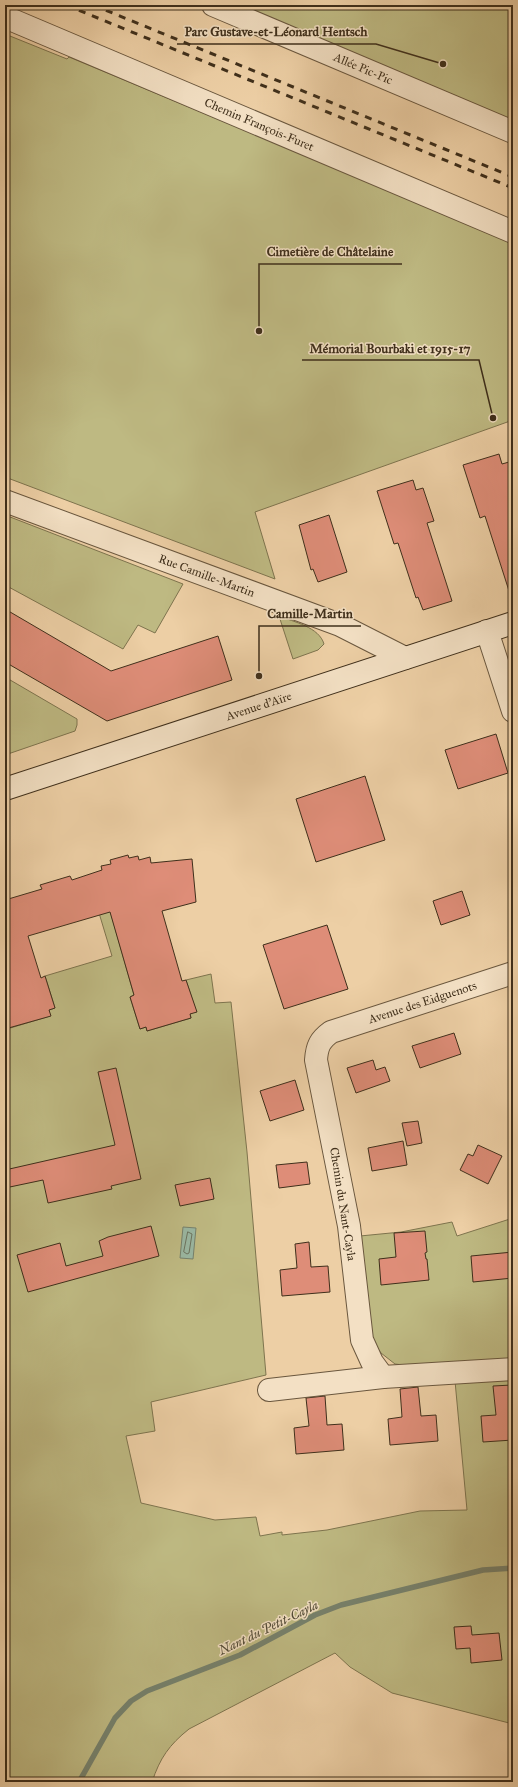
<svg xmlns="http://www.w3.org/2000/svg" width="518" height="1787" viewBox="0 0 518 1787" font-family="'IM FELL Great Primer',serif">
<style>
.green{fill:#beb982;stroke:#7e744e}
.water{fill:#9ab7a2;stroke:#76816c}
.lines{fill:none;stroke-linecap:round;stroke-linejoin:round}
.shore{stroke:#6c735e;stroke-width:1}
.stream{stroke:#76816c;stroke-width:5.5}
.building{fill:#de8d78;stroke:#3f2f1b}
.street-casing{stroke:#6a573e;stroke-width:24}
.secondary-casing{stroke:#3f2f1b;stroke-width:24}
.street{stroke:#f3e0c4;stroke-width:22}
.secondary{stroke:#f3e0c4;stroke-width:22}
.rail{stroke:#3f2f1b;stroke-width:3;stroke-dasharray:7 7;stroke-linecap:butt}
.labels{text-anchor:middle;stroke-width:3;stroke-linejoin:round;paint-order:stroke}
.street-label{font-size:12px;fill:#3f2f1b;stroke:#f3e0c4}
.water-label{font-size:13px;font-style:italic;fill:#514a36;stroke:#f3e0c4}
.leader{fill:none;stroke:#3f2f1b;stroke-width:1.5}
.callout-dot{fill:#3f2f1b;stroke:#f3e0c4;stroke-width:1.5}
.callout-label{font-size:13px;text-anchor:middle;font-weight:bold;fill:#3f2f1b;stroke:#f3e0c4;stroke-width:3;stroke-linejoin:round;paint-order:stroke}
</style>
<rect width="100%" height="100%" fill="#edcfa5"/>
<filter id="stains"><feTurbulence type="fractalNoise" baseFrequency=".005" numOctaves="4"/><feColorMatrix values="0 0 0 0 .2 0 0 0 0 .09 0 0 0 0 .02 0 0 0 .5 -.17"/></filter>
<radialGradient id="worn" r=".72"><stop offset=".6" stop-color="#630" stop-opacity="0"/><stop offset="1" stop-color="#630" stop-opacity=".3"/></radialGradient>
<!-- green -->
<path class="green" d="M 235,5 L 513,5 L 513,123 Z
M 5,34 L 67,59 L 69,57 L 513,242 L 513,420 L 255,512 L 275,579 L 5,477 Z
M 5,515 L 183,584 L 155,633 L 138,625 L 123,649 L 5,585 Z
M 279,616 C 294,622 319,627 324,644 L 318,650 L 293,659 Z
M 5,677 L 77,719 L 77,725 L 75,731 L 5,755 Z
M 107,900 L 134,995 L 130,997 L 140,1029 L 146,1027 L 147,1031 L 191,1018 L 190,1014 L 196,1011 L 186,980 L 211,974 L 215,1003 L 231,1002 L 247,1152 L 266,1375 L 151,1402 L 155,1431 L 126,1436 L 141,1503 L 215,1520 L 256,1517 L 260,1536 L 282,1532 L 282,1535 L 327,1530 L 420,1511 L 467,1510 L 455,1381 L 513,1379 L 513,1724 L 392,1693 L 350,1667 L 335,1653 L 189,1729 C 169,1745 160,1758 152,1782 L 5,1782 L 5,1024 L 7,1029 L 50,1016 L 49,1010 L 55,1008 L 45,976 L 112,956 L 96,903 Z
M 513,1218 L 513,1362 L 413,1366 L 395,1364 L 381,1353 L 371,1340 L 360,1236 L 401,1232 L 452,1222 L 457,1236 Z"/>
<!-- water -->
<path class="water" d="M 183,1227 L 196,1228 L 193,1259 L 180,1258 Z"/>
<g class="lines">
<!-- shore -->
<path class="shore" d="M 188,1232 L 192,1234 L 189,1253 L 187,1254 L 184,1252 Z"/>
<!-- stream -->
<path class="stream" d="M 79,1782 L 115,1718 L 131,1701 L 147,1691 L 240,1655 L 315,1615 L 341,1605 L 483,1570 L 513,1568"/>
</g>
<!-- building -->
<path class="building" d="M 499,454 L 502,464 L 509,462 L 513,475 L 513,593 L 510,594 L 485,516 L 480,518 L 463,465 Z
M 413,480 L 416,490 L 423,488 L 434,521 L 427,523 L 452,601 L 423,610 L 418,597 L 416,598 L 398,543 L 394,544 L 377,491 Z
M 329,515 L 347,572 L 318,582 L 313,569 L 311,570 L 299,525 Z
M 5,609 L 111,671 L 218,636 L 232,680 L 107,721 L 5,662 Z
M 496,734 L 508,773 L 458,789 L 445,750 Z
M 365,776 L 385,840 L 316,862 L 296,799 Z
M 128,855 L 129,858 L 138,856 L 139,860 L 150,857 L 151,863 L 192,859 L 196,902 L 162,911 L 182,981 L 186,980 L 197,1012 L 190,1014 L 191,1018 L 147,1031 L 146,1027 L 140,1029 L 130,997 L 134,995 L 110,912 L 28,936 L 41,978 L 45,976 L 55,1008 L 49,1010 L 51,1016 L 5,1029 L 5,900 L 42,889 L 40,885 L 70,876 L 72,880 L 102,870 L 101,866 L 111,864 L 110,860 Z
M 462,891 L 470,915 L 441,925 L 433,901 Z
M 327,925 L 348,989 L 284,1009 L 263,945 Z
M 454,1033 L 461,1054 L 420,1068 L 412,1046 Z
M 373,1060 L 376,1070 L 385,1067 L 390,1081 L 356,1093 L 347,1068 Z
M 116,1068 L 141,1179 L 111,1186 L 112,1189 L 48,1203 L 43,1180 L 5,1188 L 5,1170 L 115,1145 L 98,1072 Z
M 295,1080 L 304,1110 L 270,1121 L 260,1091 Z
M 418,1121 L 422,1143 L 407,1146 L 402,1123 Z
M 403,1141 L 407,1165 L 372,1171 L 368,1148 Z
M 478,1145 L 502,1156 L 488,1184 L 460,1170 L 468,1154 L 473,1156 Z
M 307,1162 L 310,1184 L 279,1188 L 276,1165 Z
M 210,1178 L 214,1199 L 180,1206 L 175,1185 Z
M 151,1226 L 159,1256 L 28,1292 L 17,1255 L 60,1243 L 66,1266 L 103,1256 L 99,1241 L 108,1237 Z
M 425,1231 L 427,1252 L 425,1253 L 426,1259 L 427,1259 L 429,1280 L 381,1285 L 379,1259 L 396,1257 L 394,1233 Z
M 309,1242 L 311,1267 L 328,1266 L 330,1292 L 282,1296 L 280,1270 L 297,1268 L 295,1244 Z
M 513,1252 L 513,1278 L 473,1282 L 471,1256 Z
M 512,1385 L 513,1440 L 483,1442 L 481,1416 L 496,1415 L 493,1386 Z
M 418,1387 L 421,1416 L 436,1415 L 438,1441 L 390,1445 L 388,1419 L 402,1417 L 400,1389 Z
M 325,1396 L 327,1425 L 342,1424 L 344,1450 L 296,1454 L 294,1428 L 309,1426 L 306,1398 Z
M 471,1626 L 472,1635 L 499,1633 L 502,1660 L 471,1663 L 470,1648 L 456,1649 L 454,1627 Z"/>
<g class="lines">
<defs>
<g id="street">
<path id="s1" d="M 213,5 L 513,132"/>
<path id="s2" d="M 5,17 L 513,232"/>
<path id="s3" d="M 5,501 L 340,625 L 405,658"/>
<path d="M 487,631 L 513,711"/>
<path id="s4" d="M 383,1377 L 372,1362 L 362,1340 L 349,1226 L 316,1060 C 317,1046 320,1040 331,1032 L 513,973"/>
<path d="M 269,1390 L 383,1377 L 513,1369"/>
</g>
<g id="secondary">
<path id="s5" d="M 5,789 L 513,623"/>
</g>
</defs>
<!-- street casing -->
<use href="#street" class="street-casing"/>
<!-- secondary casing -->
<use href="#secondary" class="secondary-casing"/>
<!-- street -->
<use href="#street" class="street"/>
<!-- secondary -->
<use href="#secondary" class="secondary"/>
<!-- rail -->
<path class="rail" d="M 66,5 L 513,188
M 93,5 L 513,177"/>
</g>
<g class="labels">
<!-- street labels -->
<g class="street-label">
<text dy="4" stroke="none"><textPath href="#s1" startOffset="163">Allée Pic-Pic</textPath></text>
<text dy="4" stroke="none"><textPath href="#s2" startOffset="276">Chemin François-Furet</textPath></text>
<text dy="4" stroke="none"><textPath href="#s3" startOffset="215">Rue Camille-Martin</textPath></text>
<text dy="4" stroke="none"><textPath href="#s5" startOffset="267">Avenue d'Aïre</textPath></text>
<text dy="4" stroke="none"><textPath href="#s4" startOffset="456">Avenue des Eidguenots</textPath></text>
<text transform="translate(343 1204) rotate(81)" y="4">Chemin du Nant-Cayla</text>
</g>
<!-- water labels -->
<g class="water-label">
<text transform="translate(268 1627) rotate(-26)" y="5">Nant du Petit-Cayla</text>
</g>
</g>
<!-- callouts -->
<path class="leader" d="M443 64L376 44H177M259 331L259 264H402M493 418L479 360H302M259 676L259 626H361"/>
<g class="callout-dot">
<circle cx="443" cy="64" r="4"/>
<circle cx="259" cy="331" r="4"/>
<circle cx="493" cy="418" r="4"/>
<circle cx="259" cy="676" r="4"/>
</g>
<g class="callout-label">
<text x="276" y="36">Parc Gustave-et-Léonard Hentsch</text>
<text x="330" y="256">Cimetière de Châtelaine</text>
<text x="390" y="353">Mémorial Bourbaki et 1915-17</text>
<text x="310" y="618">Camille-Martin</text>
</g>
<!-- margin -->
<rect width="518" height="1787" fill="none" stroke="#edcfa5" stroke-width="20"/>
<rect x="6" y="6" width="506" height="1775" fill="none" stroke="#3f2f1b" stroke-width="2"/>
<rect x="10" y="10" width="498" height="1767" fill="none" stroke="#3f2f1b"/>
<rect width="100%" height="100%" filter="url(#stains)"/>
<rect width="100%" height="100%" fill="url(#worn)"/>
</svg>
